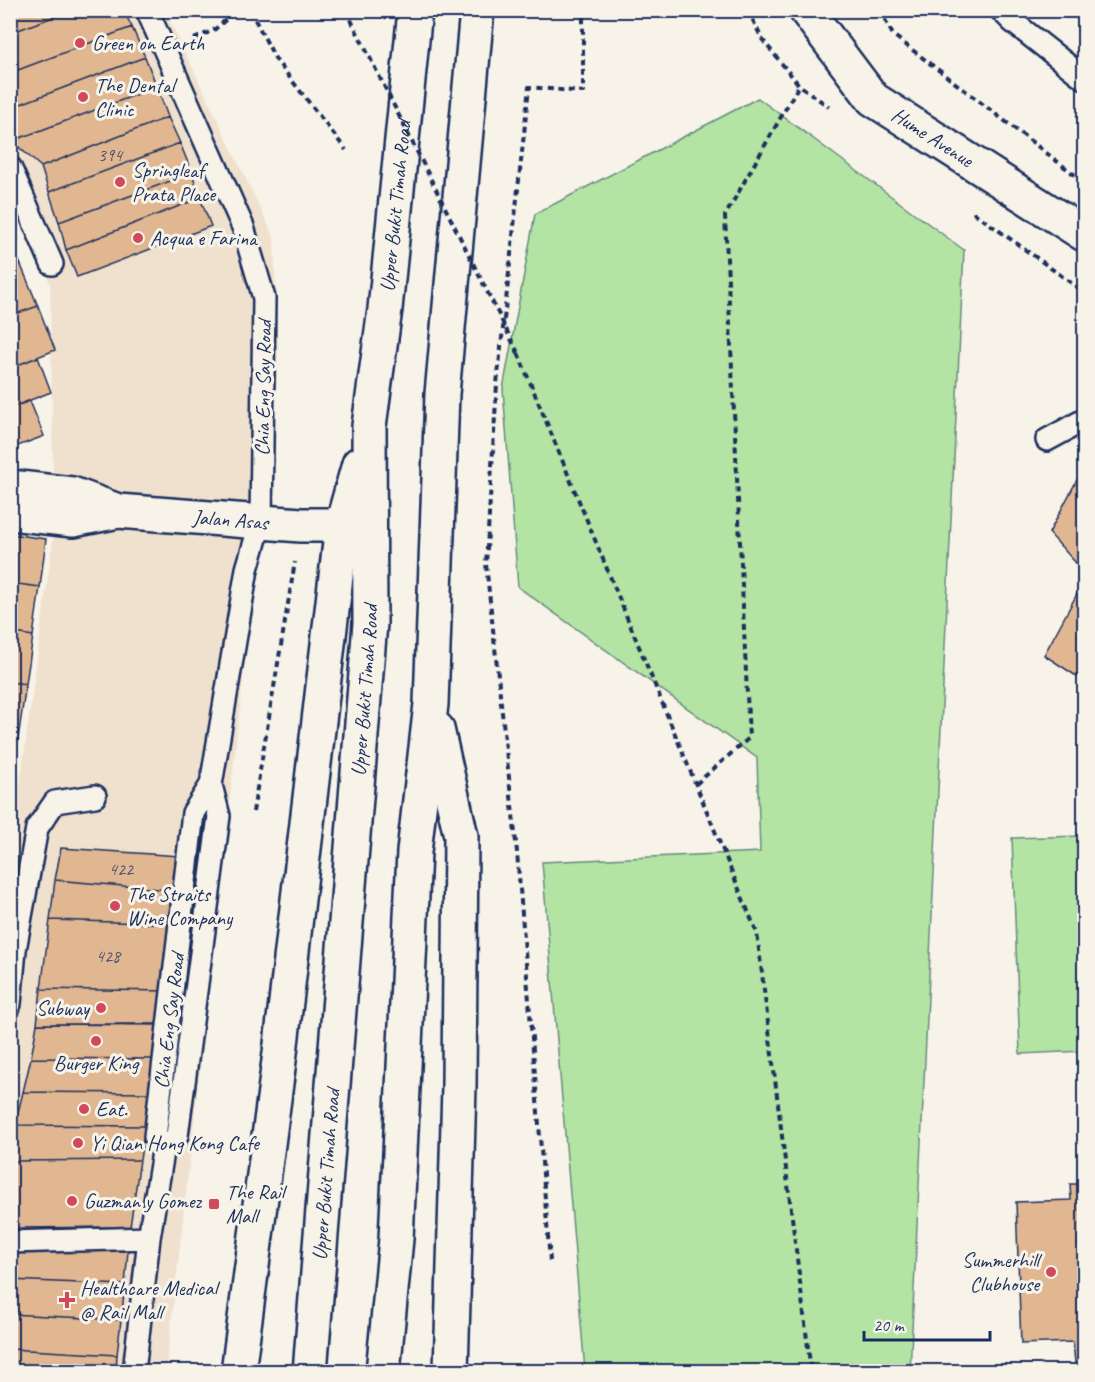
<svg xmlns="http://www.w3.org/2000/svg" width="1095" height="1382" viewBox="0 0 1095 1382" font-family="Caveat,sans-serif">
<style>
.built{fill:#f0e1ce}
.green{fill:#b4e4a3;stroke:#688a80;stroke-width:1.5}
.building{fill:#e1b791;stroke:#1b2f5e;stroke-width:1.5}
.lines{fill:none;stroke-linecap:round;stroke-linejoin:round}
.service-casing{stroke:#1b2f5e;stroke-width:26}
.minor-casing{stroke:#1b2f5e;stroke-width:38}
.trunk-casing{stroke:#1b2f5e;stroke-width:38}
.path{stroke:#1b2f5e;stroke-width:4;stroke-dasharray:6 4.5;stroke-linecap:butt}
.service{stroke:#f7f3e8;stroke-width:21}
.minor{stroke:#f7f3e8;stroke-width:33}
.trunk{stroke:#f7f3e8;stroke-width:33}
.path-bridge{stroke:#1b2f5e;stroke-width:4;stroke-dasharray:6 4.5;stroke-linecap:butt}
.poi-dot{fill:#d1495b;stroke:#f7f3e8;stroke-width:2}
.labels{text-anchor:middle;stroke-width:6;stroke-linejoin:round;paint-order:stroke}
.number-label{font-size:18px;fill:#4c516b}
.poi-label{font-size:21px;fill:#1b2f5e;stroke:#f7f3e8;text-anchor:start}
.street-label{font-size:21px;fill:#1b2f5e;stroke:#f7f3e8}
</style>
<rect width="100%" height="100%" fill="#f7f3e8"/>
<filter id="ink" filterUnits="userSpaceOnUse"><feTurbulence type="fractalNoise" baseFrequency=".0167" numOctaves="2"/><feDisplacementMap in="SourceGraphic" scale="12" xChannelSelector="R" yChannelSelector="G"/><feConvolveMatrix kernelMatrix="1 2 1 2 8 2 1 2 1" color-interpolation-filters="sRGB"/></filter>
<g filter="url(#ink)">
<!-- built -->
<path class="built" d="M 10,11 L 165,11 L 274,237 L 278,367 L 166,1371 L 11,1371 L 11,851 L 54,532 L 50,283 L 11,191 Z"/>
<!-- green -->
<path class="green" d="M 758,98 L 964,250 L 910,1371 L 585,1371 L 542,862 L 760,852 L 757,758 L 518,587 L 503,389 L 535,214 Z
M 1084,836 L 1084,1051 L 1020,1054 L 1012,838 Z"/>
<!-- building -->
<path class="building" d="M 10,10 L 72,10 L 10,33 Z
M 72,10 L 123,10 L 132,27 L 10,73 L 10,33 Z
M 132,27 L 145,57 L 10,108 L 10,73 Z
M 145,57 L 157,87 L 12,141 L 10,108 Z
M 157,87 L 168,117 L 41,167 L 12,141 Z
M 168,117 L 180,143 L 49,192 L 41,167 Z
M 180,143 L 192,173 L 59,222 L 49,192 Z
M 192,173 L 200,198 L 66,250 L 59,222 Z
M 200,198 L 211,226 L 77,277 L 66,250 Z
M 10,238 L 20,263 L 10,267 Z
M 20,263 L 38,306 L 10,316 L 10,267 Z
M 38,306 L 55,350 L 10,368 L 10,316 Z
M 38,357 L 51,392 L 10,408 L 10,368 Z
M 30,401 L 44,436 L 10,449 L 10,408 Z
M 1078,478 L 1084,479 L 1084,572 L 1049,533 Z
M 10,534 L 46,539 L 40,587 L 10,583 Z
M 1084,581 L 1084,681 L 1044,655 Z
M 10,583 L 40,587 L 33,636 L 10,632 Z
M 10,632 L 33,636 L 26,684 L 10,682 Z
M 10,682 L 26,684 L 19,732 L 10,731 Z
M 10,731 L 19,732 L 12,780 L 10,779 Z
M 61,848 L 180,856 L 181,891 L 55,880 Z
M 55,880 L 181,891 L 176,924 L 50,920 Z
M 50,920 L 176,924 L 166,991 L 41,989 Z
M 41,989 L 166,991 L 161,1025 L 37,1024 Z
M 37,1024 L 155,1024 L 161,1025 L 155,1059 L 31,1058 Z
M 31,1058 L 155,1059 L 150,1093 L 23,1092 Z
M 23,1092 L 150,1093 L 145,1126 L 139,1126 L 15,1125 Z
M 15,1125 L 145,1126 L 140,1160 L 12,1161 Z
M 140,1160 L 130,1227 L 10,1228 L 12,1161 Z
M 1070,1184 L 1084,1184 L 1084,1363 L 1075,1363 L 1073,1342 L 1021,1344 L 1016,1202 L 1071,1200 Z
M 10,1248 L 128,1251 L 125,1285 L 10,1280 Z
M 10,1280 L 125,1285 L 121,1320 L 10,1314 Z
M 10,1314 L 121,1320 L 117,1355 L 10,1349 Z
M 10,1349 L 117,1355 L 116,1372 L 10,1372 Z"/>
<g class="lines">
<defs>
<path id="service" d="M 147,10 L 243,227 L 264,298 L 261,521 L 247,569 L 211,785 L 193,813 L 155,1137 L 163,1152
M 1001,10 L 1013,22 L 1084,78
M 10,167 L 52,264
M 1047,440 L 1084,420
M 10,1004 L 15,950 L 37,828 L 55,802 L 95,796
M 10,1242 L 149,1238
M 134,1372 L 149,1238 L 163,1152 L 177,1136 L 219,816 L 211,785"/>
<g id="minor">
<path id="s1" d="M 806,10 L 873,99 L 1084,234"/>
<path d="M 10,487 L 72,494 L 118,511"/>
<path id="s2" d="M 10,513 L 73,520 L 118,511 L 301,525 L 342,525"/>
</g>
<g id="trunk">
<path d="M 437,729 L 461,836 L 459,1086 L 451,1372"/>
<path d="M 238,1372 L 280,1053 L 342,525 L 359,464"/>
<path id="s3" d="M 310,1372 L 370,623 L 369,426 L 385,309 L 415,10"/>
<path d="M 383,1372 L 396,1239 L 414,852 L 431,704 L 442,394 L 477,10"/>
</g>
</defs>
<!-- service casing -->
<use href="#service" class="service-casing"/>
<!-- minor casing -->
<use href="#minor" class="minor-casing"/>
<!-- trunk casing -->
<use href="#trunk" class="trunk-casing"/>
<!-- path -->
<path class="path" d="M 250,10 L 276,60 L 346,150
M 748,10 L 762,39 L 799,85 L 829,107
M 880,10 L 893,35 L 1084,182
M 194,39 L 214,30 L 237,10
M 973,212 L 1084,292
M 518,353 L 757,933 L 811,1372
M 696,784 L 749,738 L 725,216 L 799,85
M 253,812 L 295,562
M 550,1261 L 517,852 L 486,564 L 497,384 L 529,87 L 583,92 L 583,10"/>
<!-- service -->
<use href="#service" class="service"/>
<!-- minor -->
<use href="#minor" class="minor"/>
<!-- trunk -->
<use href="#trunk" class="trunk"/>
<!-- path-bridge -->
<path class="path-bridge" d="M 346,10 L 518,353"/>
</g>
</g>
<!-- markers -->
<g class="poi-dot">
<circle cx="80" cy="43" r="6"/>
<circle cx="83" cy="97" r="6"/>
<circle cx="120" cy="182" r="6"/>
<circle cx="138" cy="238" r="6"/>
<circle cx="115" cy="906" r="6"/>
<circle cx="101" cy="1008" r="6"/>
<circle cx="96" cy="1041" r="6"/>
<circle cx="84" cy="1109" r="6"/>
<circle cx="78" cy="1143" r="6"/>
<circle cx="72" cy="1201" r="6"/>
<rect x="208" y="1198" width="12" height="12" rx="3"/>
<circle cx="1051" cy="1272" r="6"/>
<path d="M64 1291h6v6h6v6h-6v6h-6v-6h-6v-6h6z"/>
</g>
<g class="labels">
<!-- number labels -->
<g class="number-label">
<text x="110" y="161">394</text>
<text x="121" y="875">422</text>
<text x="108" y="962">428</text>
</g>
<!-- poi labels -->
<g class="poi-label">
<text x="92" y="50">Green on Earth</text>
<text x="95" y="92">The Dental<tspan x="95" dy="24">Clinic</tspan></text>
<text x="132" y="177">Springleaf<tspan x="132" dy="24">Prata Place</tspan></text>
<text x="150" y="245">Acqua e Farina</text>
<text x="127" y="901">The Straits<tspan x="127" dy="24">Wine Company</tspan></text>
<text x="89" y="1015" text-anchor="end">Subway</text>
<text x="96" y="1070" text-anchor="middle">Burger King</text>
<text x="96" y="1116">Eat.</text>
<text x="90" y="1150">Yi Qian Hong Kong Cafe</text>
<text x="226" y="1199">The Rail<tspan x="226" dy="24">Mall</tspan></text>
<text x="84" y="1208">Guzman y Gomez</text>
<text x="1039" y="1267" text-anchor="end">Summerhill<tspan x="1039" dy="24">Clubhouse</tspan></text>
<text x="80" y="1295">Healthcare Medical<tspan x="80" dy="24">@ Rail Mall</tspan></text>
</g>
<!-- street labels -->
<g class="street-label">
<text dy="7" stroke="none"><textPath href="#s1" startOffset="182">Hume Avenue</textPath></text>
<text dy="7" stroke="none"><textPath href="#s3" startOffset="1170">Upper Bukit Timah Road</textPath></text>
<text transform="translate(263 388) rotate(-89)" y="7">Chia Eng Say Road</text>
<text dy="7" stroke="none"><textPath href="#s2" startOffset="222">Jalan Asas</textPath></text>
<text dy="7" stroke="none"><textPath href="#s3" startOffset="684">Upper Bukit Timah Road</textPath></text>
<text transform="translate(169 1021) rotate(-83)" y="7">Chia Eng Say Road</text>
<text dy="7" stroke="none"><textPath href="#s3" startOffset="198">Upper Bukit Timah Road</textPath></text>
</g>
</g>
<!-- margin -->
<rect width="1095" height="1382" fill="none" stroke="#f7f3e8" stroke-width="36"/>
<rect x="18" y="18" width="1059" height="1346" fill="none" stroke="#1b2f5e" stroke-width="2" filter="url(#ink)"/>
<!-- scale -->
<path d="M864 1331v9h126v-9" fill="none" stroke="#1b2f5e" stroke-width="3"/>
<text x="873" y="1331" font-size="18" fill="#1b2f5e" stroke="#f7f3e8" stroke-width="4.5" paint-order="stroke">20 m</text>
</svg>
